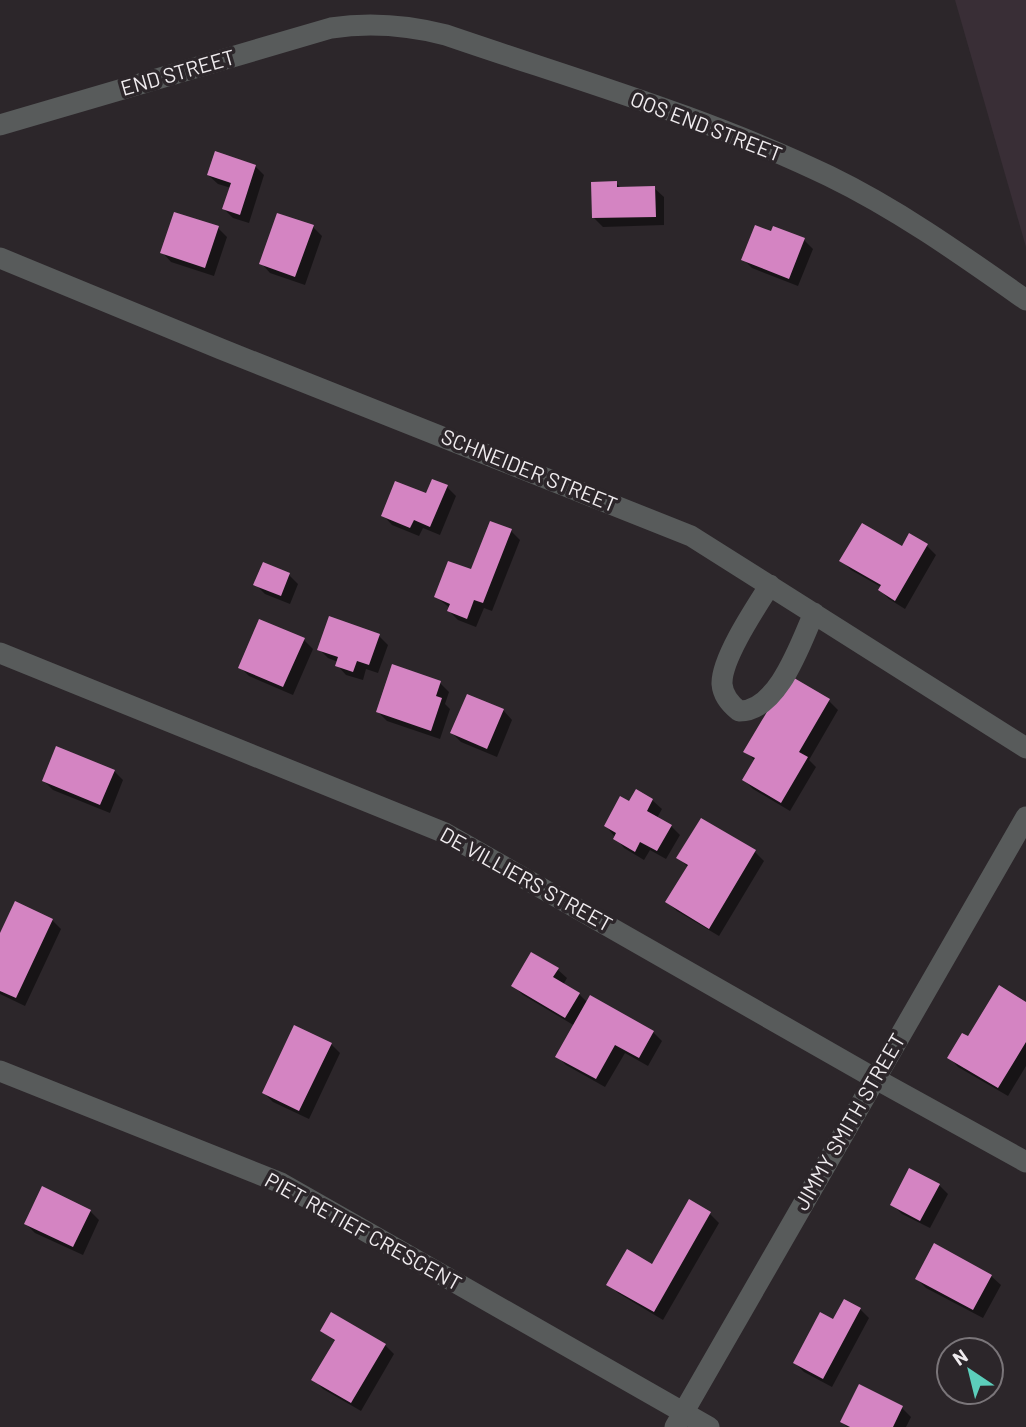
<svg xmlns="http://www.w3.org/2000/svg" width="1026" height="1427" viewBox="0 0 1026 1427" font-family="Barlow,sans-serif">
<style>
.built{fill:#392e36}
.shadow{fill:#0007}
.building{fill:#d484c2}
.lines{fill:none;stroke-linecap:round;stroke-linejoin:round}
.minor{stroke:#585b5b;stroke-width:21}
.labels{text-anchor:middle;stroke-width:7;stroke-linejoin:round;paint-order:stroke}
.street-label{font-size:21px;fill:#f0ecef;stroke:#2c262a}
</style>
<rect width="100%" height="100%" fill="#2c262a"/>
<!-- built -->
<path class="built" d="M 955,0 L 1026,0 L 1026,247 Z"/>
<!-- shadow -->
<path class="shadow" d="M 255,166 L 264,175 L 249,223 L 233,218 L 224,209 L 231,188 L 218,184 L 208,175 Z
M 616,183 L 622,189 L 654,188 L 664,197 L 664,225 L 603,227 L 594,218 Z
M 313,227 L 322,236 L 305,285 L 270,273 L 261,263 Z
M 218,228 L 227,237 L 214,276 L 171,262 L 162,252 Z
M 772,233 L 804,240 L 813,249 L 798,286 L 752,268 L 743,259 Z
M 447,487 L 456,496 L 440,535 L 423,528 L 419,536 L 392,525 L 383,515 Z
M 511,531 L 520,540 L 492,611 L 484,608 L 476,627 L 458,620 L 449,611 L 450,608 L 436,597 L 472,571 Z
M 910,536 L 927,546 L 936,555 L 905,609 L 889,599 L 880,590 L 881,587 L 851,570 L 842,561 L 902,548 Z
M 289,575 L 298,584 L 290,604 L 265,594 L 256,585 Z
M 379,636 L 388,645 L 378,673 L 366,669 L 363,680 L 346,675 L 337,665 L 338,662 L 328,658 L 319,649 Z
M 304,640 L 313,649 L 293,695 L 249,676 L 240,667 Z
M 789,677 L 829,701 L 838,710 L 809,760 L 816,767 L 790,811 L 753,789 L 744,780 L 755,761 L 746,751 Z
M 440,683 L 449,692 L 445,704 L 450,709 L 440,739 L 387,721 L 378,712 Z
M 503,710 L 512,720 L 497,757 L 461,742 L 452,733 Z
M 114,771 L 123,780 L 110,813 L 53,790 L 44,781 Z
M 652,800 L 662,809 L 657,818 L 671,826 L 680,835 L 666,859 L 650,850 L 644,860 L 624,848 L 606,826 L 630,803 Z
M 755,852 L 764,861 L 719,936 L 677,911 L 667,902 L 688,867 L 679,858 Z
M 52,920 L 61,929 L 25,1006 L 0,994 L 0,937 Z
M 557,969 L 567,978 L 563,985 L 579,994 L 588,1003 L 653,1032 L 662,1041 L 648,1066 L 625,1053 L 605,1087 L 566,1065 L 557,1056 L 575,1026 L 523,995 L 513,986 Z
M 1026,1004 L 1026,1066 L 1008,1096 L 958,1067 L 949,1057 L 969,1039 Z
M 331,1044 L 340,1053 L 309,1119 L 273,1102 L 264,1093 Z
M 939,1185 L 948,1194 L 930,1228 L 902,1214 L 893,1205 Z
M 690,1202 L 710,1214 L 719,1223 L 663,1320 L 618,1293 L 609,1284 L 653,1266 Z
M 90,1211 L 99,1220 L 83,1255 L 35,1233 L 26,1224 Z
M 935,1246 L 991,1276 L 1001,1285 L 983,1318 L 926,1288 L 917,1279 Z
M 860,1309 L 869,1318 L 832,1387 L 804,1372 L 795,1363 L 833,1321 Z
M 323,1331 L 385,1345 L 394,1354 L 361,1411 L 323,1389 L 314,1380 L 336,1342 Z
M 859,1386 L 902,1408 L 911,1417 L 906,1427 L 847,1427 L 842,1422 Z"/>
<!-- building -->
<path class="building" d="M 215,151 L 256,165 L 240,215 L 222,209 L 231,183 L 207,175 Z
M 617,181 L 617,187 L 655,186 L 656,217 L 592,218 L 591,182 Z
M 174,212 L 219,226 L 205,268 L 160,253 Z
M 277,213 L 314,225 L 295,277 L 259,264 Z
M 755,225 L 771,231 L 773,226 L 805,238 L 789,279 L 741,260 Z
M 432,479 L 448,485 L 430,527 L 414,520 L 410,528 L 381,516 L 395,481 L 426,493 Z
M 490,521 L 512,529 L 483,603 L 474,600 L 467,619 L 447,611 L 450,604 L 434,597 L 448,561 L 471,569 Z
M 862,523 L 902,546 L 909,533 L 928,544 L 895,601 L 878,590 L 881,585 L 839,561 Z
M 263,562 L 290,573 L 281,596 L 253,585 Z
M 329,616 L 380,634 L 369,665 L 357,661 L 353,672 L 335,666 L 338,657 L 317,650 Z
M 259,619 L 305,638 L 283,687 L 238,668 Z
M 392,664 L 441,681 L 436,696 L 442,698 L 431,731 L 376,712 Z
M 789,675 L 830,699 L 799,752 L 808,757 L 781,803 L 742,780 L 755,758 L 743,752 Z
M 467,694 L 504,709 L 487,749 L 450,733 Z
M 56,746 L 115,770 L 100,805 L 42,781 Z
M 636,789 L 653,799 L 647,811 L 672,825 L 657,851 L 640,842 L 635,852 L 613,839 L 616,833 L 604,826 L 620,796 L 629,801 Z
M 701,818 L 756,850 L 709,929 L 665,902 L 688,865 L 676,858 Z
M 15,901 L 53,919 L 16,998 L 0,991 L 0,933 Z
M 531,952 L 559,968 L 553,977 L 580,993 L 565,1018 L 511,986 Z
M 999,985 L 1026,1002 L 1026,1042 L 998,1088 L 947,1058 L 962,1033 L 968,1036 Z
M 590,995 L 654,1031 L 639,1058 L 615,1045 L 596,1079 L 555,1057 Z
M 294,1025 L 332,1043 L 299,1111 L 262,1093 Z
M 909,1168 L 940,1184 L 920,1221 L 890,1205 Z
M 42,1186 L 91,1210 L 73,1247 L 24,1224 Z
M 689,1199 L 711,1212 L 654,1312 L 606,1285 L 627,1249 L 652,1264 Z
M 934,1243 L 992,1275 L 973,1310 L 915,1279 Z
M 844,1299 L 861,1308 L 823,1379 L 793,1363 L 820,1312 L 833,1319 Z
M 331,1312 L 386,1344 L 351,1403 L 311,1380 L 335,1340 L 320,1331 Z
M 859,1384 L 903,1406 L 893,1427 L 850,1427 L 840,1422 Z"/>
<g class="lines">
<!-- minor -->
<path class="minor" d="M 0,125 L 331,28 C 371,22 407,25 446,35 C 574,79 707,117 829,176 C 899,210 962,255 1026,300
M 0,258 L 221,349 L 691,536 L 1026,748
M 770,585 C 756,607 721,659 722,684 C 723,696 730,704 739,711 C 778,712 801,642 814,613
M 0,653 L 445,833 L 874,1078 L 1026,1162
M 0,1071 L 281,1183 L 709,1427
M 675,1427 L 1026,817"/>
</g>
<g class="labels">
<!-- street labels -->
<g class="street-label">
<text transform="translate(178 73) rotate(-16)" y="7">END STREET</text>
<text transform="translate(706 127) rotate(21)" y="7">OOS END STREET</text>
<text transform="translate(529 471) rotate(22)" y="7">SCHNEIDER STREET</text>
<text transform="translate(526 880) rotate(29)" y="7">DE VILLIERS STREET</text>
<text transform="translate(850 1122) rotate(-60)" y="7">JIMMY SMITH STREET</text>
<text transform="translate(363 1232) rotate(29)" y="7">PIET RETIEF CRESCENT</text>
</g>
</g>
<!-- north arrow -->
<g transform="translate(970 1371) rotate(325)"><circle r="33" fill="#2c262a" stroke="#7a7579" stroke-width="2"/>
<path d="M0-5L12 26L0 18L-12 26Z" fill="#5ccebb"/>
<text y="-10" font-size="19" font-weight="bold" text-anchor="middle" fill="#f0ecef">N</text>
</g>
</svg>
